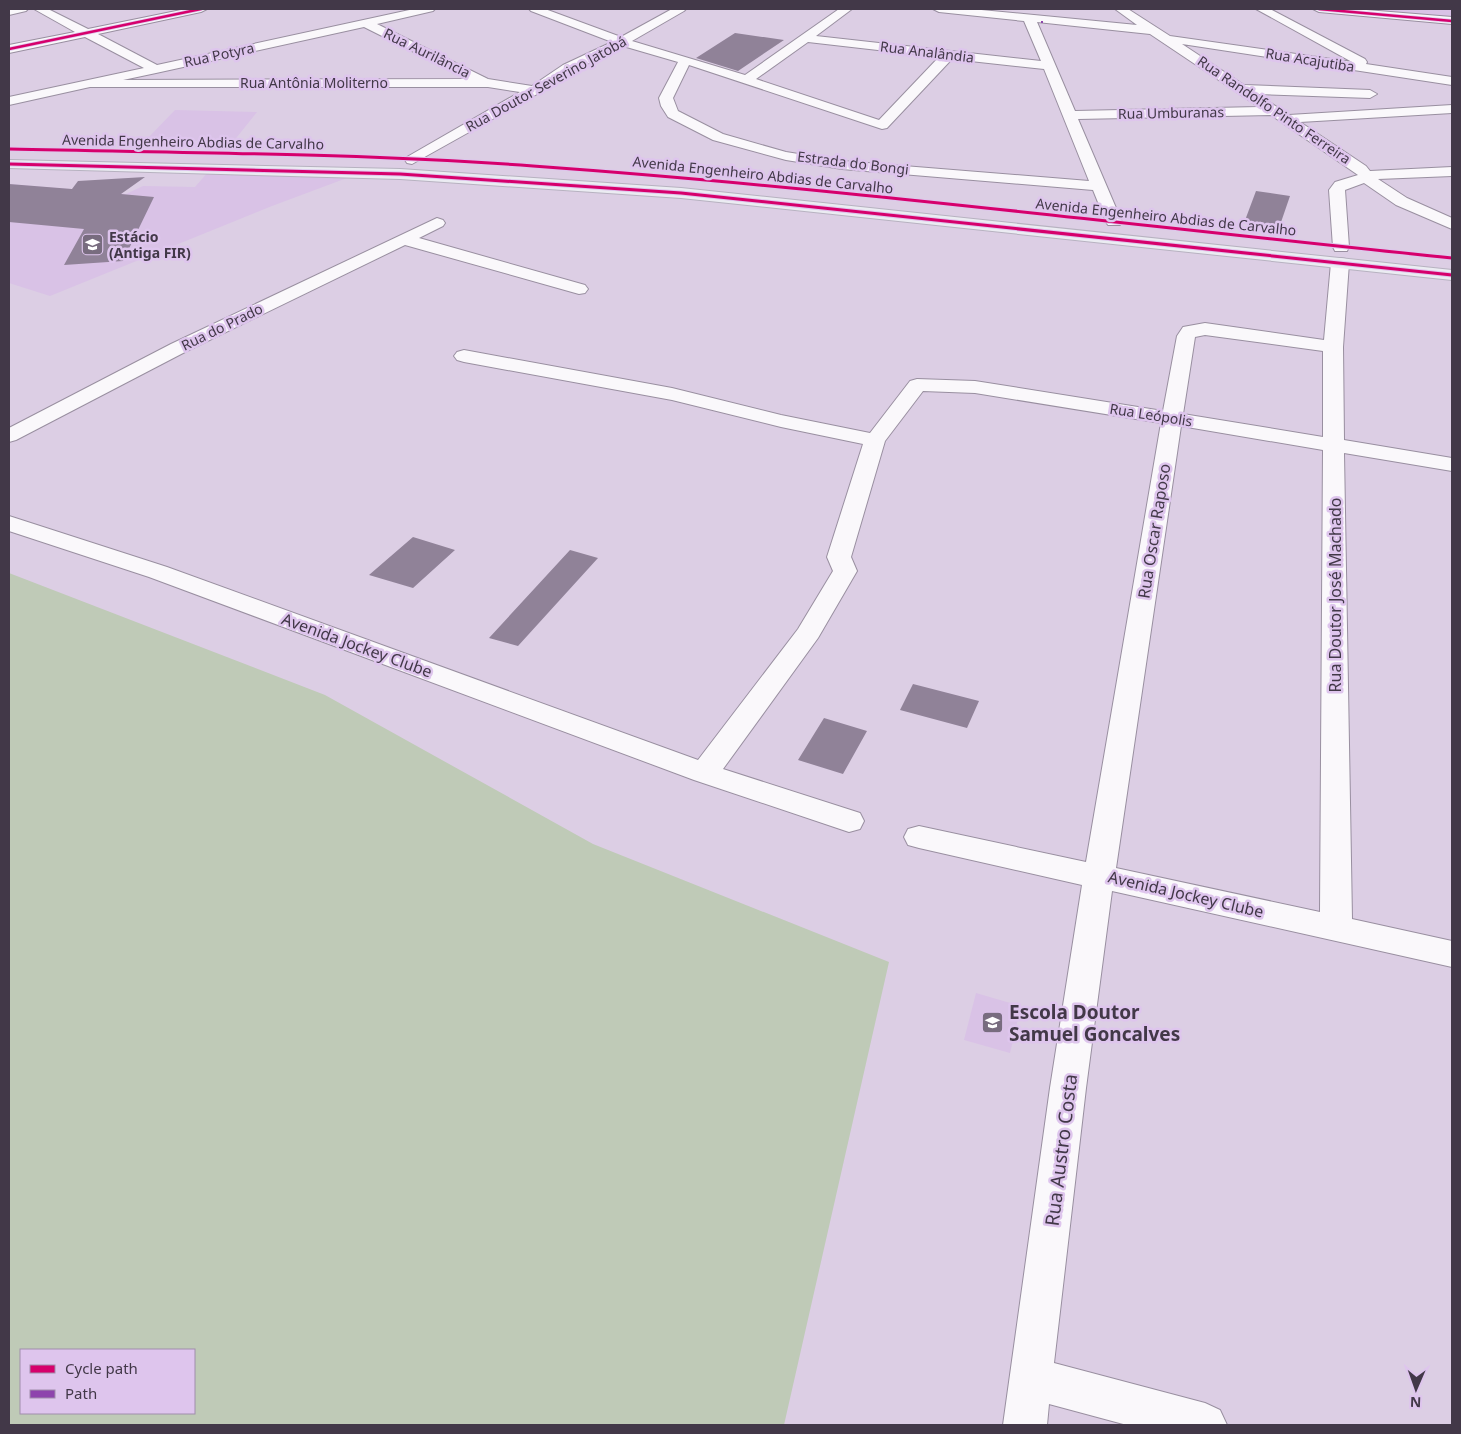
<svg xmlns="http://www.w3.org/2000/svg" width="1461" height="1434" viewBox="0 0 1461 1434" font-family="'Noto Sans',sans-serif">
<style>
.built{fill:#d9c2e6}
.green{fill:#bfcab7;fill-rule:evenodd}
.building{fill:#908298}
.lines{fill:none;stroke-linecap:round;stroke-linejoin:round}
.minor-casing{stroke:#998fa0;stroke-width:2}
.highway-casing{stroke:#b7b2c0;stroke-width:2}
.minor{fill:#faf8fb;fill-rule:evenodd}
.highway{fill:#ebecf2;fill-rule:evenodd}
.quiet{stroke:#8e44ad;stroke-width:2;stroke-dasharray:3 2;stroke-linecap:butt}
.cycleway-far1-casing{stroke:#dec5ed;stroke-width:4}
.cycleway-casing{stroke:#dec5ed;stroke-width:5}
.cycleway-far1{stroke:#d6006c;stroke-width:2.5}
.cycleway{stroke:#d6006c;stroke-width:3}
.labels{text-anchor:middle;stroke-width:5;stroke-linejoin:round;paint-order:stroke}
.far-street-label{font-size:14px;fill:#423848;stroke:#dec5ed}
.far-poi-label{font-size:14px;font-weight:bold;fill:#423848;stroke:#dec5ed;text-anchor:start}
.street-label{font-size:16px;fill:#423848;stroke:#dec5ed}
.near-poi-label{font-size:19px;font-weight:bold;fill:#423848;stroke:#dec5ed;text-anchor:start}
.near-street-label{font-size:19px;fill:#423848;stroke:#dec5ed}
</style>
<rect width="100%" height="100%" fill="#dccee4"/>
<!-- built -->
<path class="built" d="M 1323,9 L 1452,9 L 1452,21 L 1412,18 Z
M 175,110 L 257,112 L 233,142 L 146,140 Z
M 209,171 L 355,175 L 272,206 L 50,296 L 9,283 L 9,184 L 126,194 L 143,186 L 195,187 Z
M 976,993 L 1021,1006 L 1010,1053 L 964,1040 Z"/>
<!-- green -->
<path class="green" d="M 9,573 L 325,695 L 593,844 L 889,962 L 784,1425 L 9,1425 ZM 21,1350 L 194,1350 L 194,1413 L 21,1413 Z"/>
<!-- building -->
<path class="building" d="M 735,33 L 784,40 L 738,71 L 696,58 Z
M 145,177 L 121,194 L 154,197 L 123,261 L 64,265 L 84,229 L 9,222 L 9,184 L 72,189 L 78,181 Z
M 1256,191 L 1290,196 L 1279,228 L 1244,223 Z
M 413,537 L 455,550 L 413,588 L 369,575 Z
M 570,550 L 598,558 L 518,646 L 489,638 Z
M 913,684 L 979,701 L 967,728 L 900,710 Z
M 824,718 L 867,731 L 843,774 L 798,760 Z"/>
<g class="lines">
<defs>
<path id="minor" d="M 9,9 L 28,9 L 26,11 L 9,15 Z
M 34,9 L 48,9 L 88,29 L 186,9 L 207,9 L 201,12 L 98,34 L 157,65 L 414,9 L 435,9 L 433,11 L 377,24 L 488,79 L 532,86 L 563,65 L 612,42 L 531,11 L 529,9 L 545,9 L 621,37 L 672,9 L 686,9 L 684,11 L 632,41 L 745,75 L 839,9 L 852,9 L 816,36 L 1041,61 L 1024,21 L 939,12 L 933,9 L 971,9 L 1137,25 L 1115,9 L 1128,9 L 1170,36 L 1352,62 L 1256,9 L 1270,9 L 1365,59 L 1367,62 L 1366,64 L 1452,77 L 1452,85 L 1182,44 L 1244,85 L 1370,90 L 1377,94 L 1370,98 L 1257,94 L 1289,115 L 1452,105 L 1452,113 L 1300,122 L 1366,166 L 1370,171 L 1452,167 L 1452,176 L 1378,179 L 1407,198 L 1452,218 L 1452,229 L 1396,205 L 1364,183 L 1345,190 L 1349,247 L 1347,251 L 1335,251 L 1333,247 L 1329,190 L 1335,182 L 1358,175 L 1271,115 L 1078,119 L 1122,222 L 1120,225 L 1108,225 L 1106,222 L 1093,190 L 842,169 L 786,160 L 713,140 L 668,117 L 661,106 L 659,98 L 678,62 L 623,46 L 573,71 L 539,93 L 412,164 L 407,163 L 405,160 L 407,157 L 520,92 L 488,87 L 90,87 L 9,105 L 9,97 L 144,68 L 85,37 L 9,53 L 9,45 L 75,32 ZM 1037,22 L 1150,34 L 1259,107 L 1075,111 ZM 364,27 L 468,79 L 123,80 L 156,73 ZM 808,42 L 939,57 L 879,120 L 756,79 ZM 952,59 L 1044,69 L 1089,181 L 842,161 L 786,152 L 723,134 L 678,111 L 673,98 L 689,65 L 882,129 L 887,128 Z
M 1313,9 L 1354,9 L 1452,17 L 1452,24 L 1319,12 Z
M 437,218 L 443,220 L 445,223 L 443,226 L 419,238 L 585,285 L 588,289 L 585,293 L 579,294 L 405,245 L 185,352 L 16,440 L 9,442 L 9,428 L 171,344 Z
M 1340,258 L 1346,259 L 1349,263 L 1343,347 L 1344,440 L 1452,458 L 1452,471 L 1344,453 L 1352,919 L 1452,941 L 1452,967 L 1112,891 L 1086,1088 L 1054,1363 L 1205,1403 L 1220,1410 L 1227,1425 L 1127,1425 L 1049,1404 L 1047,1425 L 1003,1425 L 1050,1088 L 1082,885 L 919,848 L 908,845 L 904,837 L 908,829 L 919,826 L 1086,862 L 1161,423 L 975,393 L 923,391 L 885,441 L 851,557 L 857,571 L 818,638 L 723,769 L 860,813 L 864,821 L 860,829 L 849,832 L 694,780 L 149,577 L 9,531 L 9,516 L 167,567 L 698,760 L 798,629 L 833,571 L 827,557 L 863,444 L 781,427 L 672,400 L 464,362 L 457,360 L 454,356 L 457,352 L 464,350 L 672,388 L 781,415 L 870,433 L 910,381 L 917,379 L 975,381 L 1163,411 L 1177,336 L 1183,327 L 1205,323 L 1324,340 L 1331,263 L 1334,259 ZM 1205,335 L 1323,351 L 1323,437 L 1183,414 L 1195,337 ZM 1181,426 L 1323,450 L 1320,912 L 1116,868 Z"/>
<path id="highway" d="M 9,160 L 400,169 L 681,188 L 1452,270 L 1452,280 L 681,198 L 400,179 L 9,168 Z"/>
</defs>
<!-- minor casing -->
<use href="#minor" class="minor-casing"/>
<!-- highway casing -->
<use href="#highway" class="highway-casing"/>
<!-- minor -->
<use href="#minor" class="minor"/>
<!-- highway -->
<use href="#highway" class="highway"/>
<!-- quiet -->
<path class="quiet" d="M 1041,22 L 1043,22"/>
<defs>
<path id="cycleway-far1" d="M 1319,9 L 1452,21
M 9,49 L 201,9"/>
<path id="cycleway" d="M 9,149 C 184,153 358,153 533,166 C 840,188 1146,227 1452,258
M 9,164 L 400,174 L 681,193 L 1452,275"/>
</defs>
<!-- cycleway-far1 casing -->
<use href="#cycleway-far1" class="cycleway-far1-casing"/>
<!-- cycleway casing -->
<use href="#cycleway" class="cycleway-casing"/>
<!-- cycleway-far1 -->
<use href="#cycleway-far1" class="cycleway-far1"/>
<!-- cycleway -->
<use href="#cycleway" class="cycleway"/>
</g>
<!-- icons -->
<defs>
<symbol id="university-square" viewBox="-11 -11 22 22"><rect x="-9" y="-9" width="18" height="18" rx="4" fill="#786c7f" stroke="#dec5ed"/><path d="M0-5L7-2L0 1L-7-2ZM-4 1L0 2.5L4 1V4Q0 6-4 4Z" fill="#fff"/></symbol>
<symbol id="school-square" viewBox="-11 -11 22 22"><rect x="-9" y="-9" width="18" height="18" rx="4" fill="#786c7f" stroke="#dec5ed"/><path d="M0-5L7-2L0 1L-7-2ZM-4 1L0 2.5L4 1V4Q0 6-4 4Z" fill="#fff"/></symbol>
</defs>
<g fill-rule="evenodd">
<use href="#university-square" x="80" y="232" width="25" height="25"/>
<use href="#school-square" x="980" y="1010" width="25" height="25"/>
</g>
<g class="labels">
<!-- far-street labels -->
<g class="far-street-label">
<text transform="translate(927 52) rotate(7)" y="5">Rua Analândia</text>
<text transform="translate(427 53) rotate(26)" y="5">Rua Aurilância</text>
<text transform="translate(219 55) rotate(-12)" y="5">Rua Potyra</text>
<text transform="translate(1310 60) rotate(9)" y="5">Rua Acajutiba</text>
<text x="314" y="88">Rua Antônia Moliterno</text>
<text transform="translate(546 84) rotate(-29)" y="5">Rua Doutor Severino Jatobá</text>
<text transform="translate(1274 110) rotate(34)" y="5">Rua Randolfo Pinto Ferreira</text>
<text transform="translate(1171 113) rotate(-1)" y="5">Rua Umburanas</text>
<text transform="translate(193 142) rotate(1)" y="5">Avenida Engenheiro Abdias de Carvalho</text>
<text transform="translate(853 163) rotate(7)" y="5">Estrada do Bongi</text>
<text transform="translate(763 175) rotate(6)" y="5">Avenida Engenheiro Abdias de Carvalho</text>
<text transform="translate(1166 217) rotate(6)" y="5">Avenida Engenheiro Abdias de Carvalho</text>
<text transform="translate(222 327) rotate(-26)" y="5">Rua do Prado</text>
<text transform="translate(1151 415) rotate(9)" y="5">Rua Leópolis</text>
</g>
<!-- far-poi labels -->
<g class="far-poi-label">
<text x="109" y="242">Estácio<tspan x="109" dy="16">(Antiga FIR)</tspan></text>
</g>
<!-- street labels -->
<g class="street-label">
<text transform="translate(1154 531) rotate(-81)" y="6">Rua Oscar Raposo</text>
<text transform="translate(1335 595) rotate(-90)" y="6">Rua Doutor José Machado</text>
<text transform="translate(357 645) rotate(20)" y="6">Avenida Jockey Clube</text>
<text transform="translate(1186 894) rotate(13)" y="6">Avenida Jockey Clube</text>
</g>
<!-- near-poi labels -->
<g class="near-poi-label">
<text x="1009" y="1019">Escola Doutor<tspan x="1009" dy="22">Samuel Goncalves</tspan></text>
</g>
<!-- near-street labels -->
<g class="near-street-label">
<text transform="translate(1061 1150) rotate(-83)" y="7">Rua Austro Costa</text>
</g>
</g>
<!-- border -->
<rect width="1461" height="1434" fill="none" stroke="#423848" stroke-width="20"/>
<!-- legend -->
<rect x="20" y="1349" width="175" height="65" fill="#dec5ed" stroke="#a08dab"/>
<rect x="30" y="1365" width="25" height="8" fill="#d6006c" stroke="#a08dab"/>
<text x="65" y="1374" font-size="15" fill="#423848">Cycle path</text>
<rect x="30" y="1390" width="25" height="8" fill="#8e44ad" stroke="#a08dab"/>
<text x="65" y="1399" font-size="15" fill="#423848">Path</text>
<!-- north arrow -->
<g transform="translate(1416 1389) rotate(182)" stroke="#dec5ed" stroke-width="4" paint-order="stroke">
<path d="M0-4L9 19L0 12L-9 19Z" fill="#423848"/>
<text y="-8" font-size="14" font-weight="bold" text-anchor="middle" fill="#423848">N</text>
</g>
</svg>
